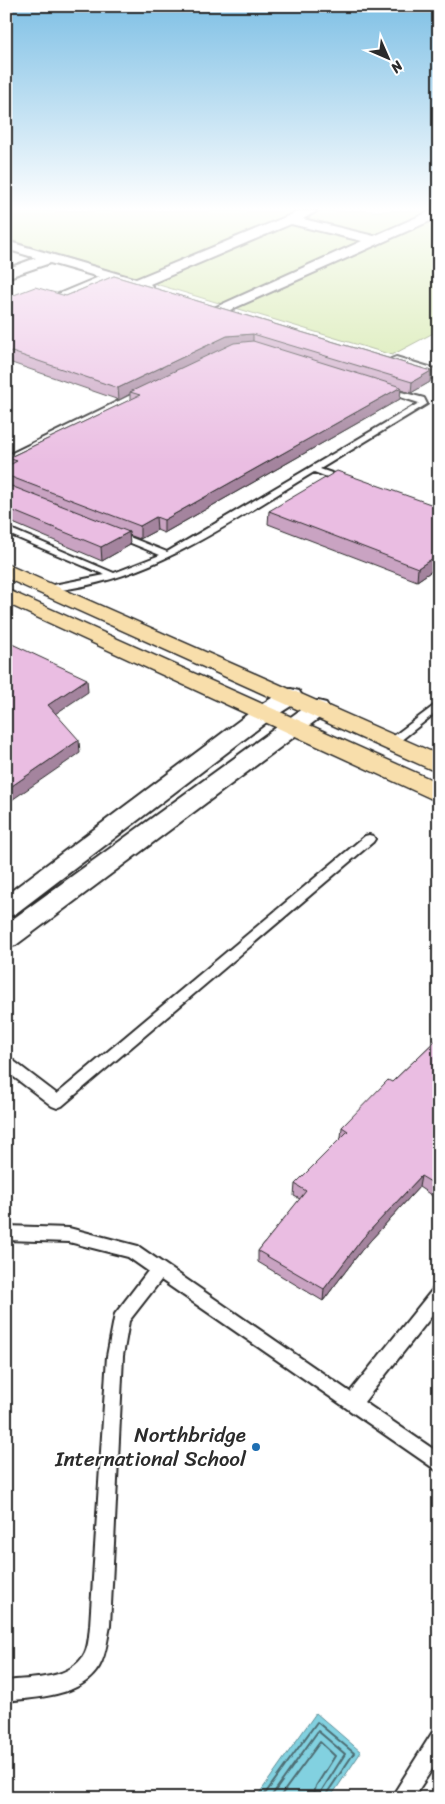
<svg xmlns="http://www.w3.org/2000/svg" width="445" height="1804" viewBox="0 0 445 1804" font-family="Sriracha,sans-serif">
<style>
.green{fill:#cbe399;stroke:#7b8762}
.water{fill:#82d1e0;stroke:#5f8f98}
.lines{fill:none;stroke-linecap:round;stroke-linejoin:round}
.shore{stroke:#4e6d73;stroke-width:2}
.lane-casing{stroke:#2b2b2b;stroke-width:4}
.street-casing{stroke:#2b2b2b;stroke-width:4}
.primary-casing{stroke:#2b2b2b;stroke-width:3}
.lane{fill:#fff;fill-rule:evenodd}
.street{fill:#fff;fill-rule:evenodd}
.primary{fill:#f8deab;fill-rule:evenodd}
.wall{fill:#c9a3c2;stroke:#2b2b2b}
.shaded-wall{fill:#a4849e;stroke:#2b2b2b}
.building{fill:#eabde2;stroke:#2b2b2b}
.poi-dot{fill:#1f6fb2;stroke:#fff;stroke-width:2}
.labels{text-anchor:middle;stroke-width:4;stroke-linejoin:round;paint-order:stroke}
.near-poi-label{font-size:21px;fill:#2b2b2b;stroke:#fff;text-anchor:end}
</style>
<rect width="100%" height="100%" fill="#fff"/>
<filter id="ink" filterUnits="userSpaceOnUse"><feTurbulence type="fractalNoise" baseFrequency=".02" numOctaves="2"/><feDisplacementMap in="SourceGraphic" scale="10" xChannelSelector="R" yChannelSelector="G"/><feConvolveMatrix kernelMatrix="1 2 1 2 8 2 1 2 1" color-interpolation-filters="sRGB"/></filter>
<g filter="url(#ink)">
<!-- green -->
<path class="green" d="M 6,211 L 439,211 L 439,330 L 392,355 L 6,239 Z"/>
<!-- water -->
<path class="water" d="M 316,1713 L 361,1752 L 330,1798 L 256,1798 Z"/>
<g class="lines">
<!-- shore -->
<path class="shore" d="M 262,1798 L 317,1722 L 354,1753 L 327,1793 L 327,1798
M 270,1798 L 318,1731 L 345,1754 L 322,1790 L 320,1798
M 279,1798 L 320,1742 L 335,1756 L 316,1786 L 313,1798"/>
<defs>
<path id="lane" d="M 382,387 L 424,398 L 427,404 L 320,469 L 349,479 L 349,483 L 343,483 L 314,472 C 237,518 162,573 73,588 C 64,589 52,593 43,591 L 43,587 L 105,575 L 6,533 L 6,527 L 114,573 L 160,555 L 109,534 L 111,532 L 117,532 L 167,552 L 419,403 L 382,391 Z
M 143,389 L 150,391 L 6,461 L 6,456 Z
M 439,702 L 439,710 L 395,745 L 387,745 L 386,743 L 387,741 Z
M 369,835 L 373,836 L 375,839 L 373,842 L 62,1106 L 57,1108 L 52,1106 L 6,1071 L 6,1058 L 11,1059 L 57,1094 L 365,836 Z
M 6,1226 L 69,1228 L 138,1246 L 350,1392 L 433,1289 L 439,1287 L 439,1307 L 364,1402 L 439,1453 L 439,1472 L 161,1280 L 129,1321 L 123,1356 L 110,1626 C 107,1640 106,1655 99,1667 C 81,1697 37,1697 6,1701 L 6,1681 C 31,1678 72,1680 85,1653 C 89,1645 89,1634 90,1626 L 107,1356 L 115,1314 L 148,1271 L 128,1257 L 69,1242 L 6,1240 Z
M 439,1730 L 439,1759 L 413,1798 L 391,1798 L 432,1733 Z"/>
<path id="street" d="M 300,211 L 317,211 L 303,219 L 374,236 L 431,211 L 439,211 L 439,217 L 221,314 L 216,313 L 214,310 L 216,307 L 362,241 L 291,224 L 150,284 L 153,287 L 151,290 L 146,291 L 113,282 L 61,302 L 56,301 L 54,298 L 56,295 L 99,277 L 50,263 L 6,278 L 6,269 L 36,258 L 6,249 L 6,241 L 136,279 Z
M 396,357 L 439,370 L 439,380 L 391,365 L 388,362 L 391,359 Z
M 291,689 L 299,691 L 302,696 L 299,701 L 272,718 L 15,914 L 6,917 L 6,895 L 256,708 L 283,691 Z
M 318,701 L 326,703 L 329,708 L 326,713 L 16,945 L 6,947 L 6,924 L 310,703 Z"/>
<path id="primary" d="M 6,564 L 439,755 L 439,771 L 430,769 L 6,578 Z
M 6,589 L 439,783 L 439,801 L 430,798 L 6,603 Z"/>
</defs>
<!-- lane casing -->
<use href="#lane" class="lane-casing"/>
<!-- street casing -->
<use href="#street" class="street-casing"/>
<!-- primary casing -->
<use href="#primary" class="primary-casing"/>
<!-- lane -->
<use href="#lane" class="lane"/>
<!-- street -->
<use href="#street" class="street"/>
<!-- primary -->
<use href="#primary" class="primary"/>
</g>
<!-- wall -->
<path class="wall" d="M 114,276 L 431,371 L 430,382 L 411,393 L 401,390 L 400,399 L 164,533 L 157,530 L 140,539 L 129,535 L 130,545 L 102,561 L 6,520 L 6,467 L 9,465 L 8,458 L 130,400 L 130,394 L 119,400 L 6,361 L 6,298 L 66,296 Z
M 439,507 L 439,566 L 417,581 L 268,524 L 269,511 Z
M 439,1037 L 439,1192 L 434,1197 L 419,1187 L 361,1251 L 323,1301 L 258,1262 L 258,1251 L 300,1199 L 294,1196 L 295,1184 L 341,1138 L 342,1127 L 392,1082 Z"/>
<!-- shaded-wall -->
<path class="shaded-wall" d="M 253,334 L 253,345 L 130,392 L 130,394 L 119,400 L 118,388 L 227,336 Z
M 431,371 L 430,382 L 411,393 L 412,382 Z
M 401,387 L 400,399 L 164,533 L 164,520 Z
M 156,517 L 157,530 L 140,539 L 140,526 Z
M 129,532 L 130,545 L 102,561 L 101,547 Z
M 439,554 L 439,566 L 417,581 L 418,568 Z
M 87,679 L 88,692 L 49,718 L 48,705 Z
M 79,740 L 80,753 L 6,804 L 6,790 Z
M 421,1176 L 419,1187 L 361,1251 L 323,1301 L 324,1289 L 362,1239 Z
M 439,1182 L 439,1192 L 434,1197 L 436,1185 Z"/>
<!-- building -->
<path class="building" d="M 114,276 L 431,371 L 412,382 L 253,334 L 227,336 L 118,388 L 6,350 L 6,298 L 35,287 L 66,296 Z
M 253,341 L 401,387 L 164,520 L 156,517 L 140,526 L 6,475 L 6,467 L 17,461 L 8,458 L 140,395 L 130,392 L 234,343 Z
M 337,471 L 439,507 L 439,554 L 418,568 L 269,511 Z
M 6,484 L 129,532 L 101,547 L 6,508 Z
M 12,644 L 87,679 L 48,705 L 79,740 L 6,790 L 6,648 Z
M 439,1037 L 439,1182 L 436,1185 L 421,1176 L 362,1239 L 324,1289 L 258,1251 L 306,1191 L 295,1184 L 348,1131 L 342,1127 L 388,1080 L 392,1082 Z"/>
</g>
<!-- sky -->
<linearGradient id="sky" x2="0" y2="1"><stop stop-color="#7fc0e5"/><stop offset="0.45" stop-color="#fff"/><stop offset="1" stop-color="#fff" stop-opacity="0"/></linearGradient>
<rect width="445" height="464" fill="url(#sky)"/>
<!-- markers -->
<circle class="poi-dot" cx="256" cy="1447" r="5"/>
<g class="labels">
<!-- near-poi labels -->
<g class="near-poi-label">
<text x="246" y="1442">Northbridge<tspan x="246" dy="24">International School</tspan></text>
</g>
</g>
<!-- margin -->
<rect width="445" height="1804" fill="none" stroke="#fff" stroke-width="25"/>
<rect x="12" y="12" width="420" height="1779" fill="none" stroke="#2b2b2b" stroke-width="2" filter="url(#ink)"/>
<!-- north arrow -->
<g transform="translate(388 58) rotate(135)" stroke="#ffffff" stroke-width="4" paint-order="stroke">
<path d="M0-4L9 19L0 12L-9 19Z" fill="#2b2b2b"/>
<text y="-8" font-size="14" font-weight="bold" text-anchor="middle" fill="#2b2b2b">N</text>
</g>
</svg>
